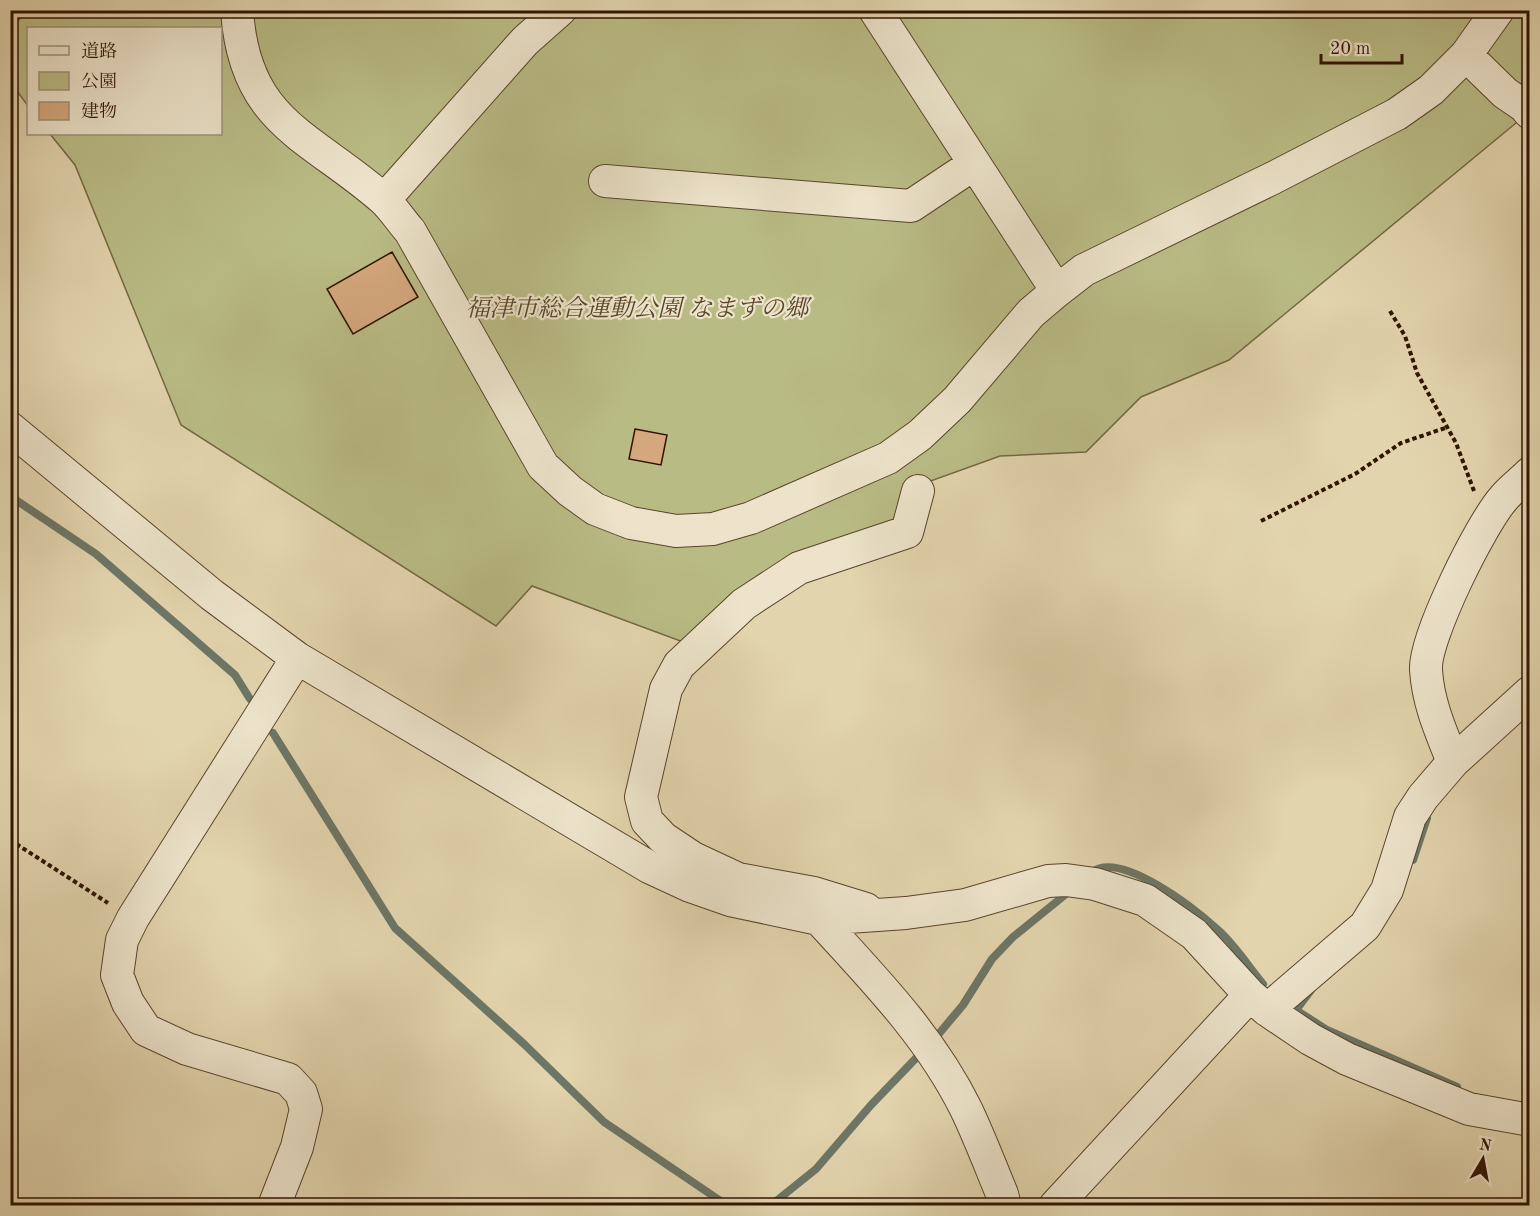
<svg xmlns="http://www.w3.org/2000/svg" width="1540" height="1216" viewBox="0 0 1540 1216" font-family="'Old Standard TT','Noto Serif JP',serif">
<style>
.green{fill:#b9bb85;stroke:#746842;stroke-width:1.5}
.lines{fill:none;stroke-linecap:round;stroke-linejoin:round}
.stream{stroke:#6d7666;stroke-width:8}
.building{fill:#d4a77d;stroke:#301400;stroke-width:1.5}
.street-casing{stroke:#5c442b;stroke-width:34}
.path{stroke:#301400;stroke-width:4;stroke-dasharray:4.5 3;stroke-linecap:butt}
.street{stroke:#ece3ca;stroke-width:32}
.labels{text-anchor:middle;stroke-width:4.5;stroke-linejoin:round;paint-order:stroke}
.park-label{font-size:24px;font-style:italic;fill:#594628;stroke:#ece3ca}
</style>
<rect width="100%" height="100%" fill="#e2d4ad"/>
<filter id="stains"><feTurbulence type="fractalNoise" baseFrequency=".00333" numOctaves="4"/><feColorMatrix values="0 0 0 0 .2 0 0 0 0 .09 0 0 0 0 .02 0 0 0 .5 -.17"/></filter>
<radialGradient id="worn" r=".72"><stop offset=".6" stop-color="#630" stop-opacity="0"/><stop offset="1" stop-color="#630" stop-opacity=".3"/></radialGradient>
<!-- green -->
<path class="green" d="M 24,11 L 1530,11 L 1529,114 L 1522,118 L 1229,360 L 1141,397 L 1086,452 L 1000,456 L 911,488 L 902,521 L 683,642 L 532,586 L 496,626 L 181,425 L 75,165 L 50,134 L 220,134 L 220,28 L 28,28 L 28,106 L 11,83 L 11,33 Z"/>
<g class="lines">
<!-- stream -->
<path class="stream" d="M 10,496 L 96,554 L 235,675 L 250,699
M 273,733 L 395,928 L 524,1044 L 604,1122 L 728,1206
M 1413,860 L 1427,818
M 1092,872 C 1121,850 1196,910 1218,930 C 1235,945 1248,966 1263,984
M 1311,990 L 1296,1010 L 1327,1030 L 1457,1087
M 937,1036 L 963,1005 L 992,959 L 1013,937 L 1071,890
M 770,1206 L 816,1169 L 871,1105 L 920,1054"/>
</g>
<!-- building -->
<path class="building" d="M 392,252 L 418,297 L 353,334 L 327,289 Z
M 635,429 L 667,435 L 661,465 L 629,459 Z"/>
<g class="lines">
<defs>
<path id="street" d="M 237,10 C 244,123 310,135 383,199 C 393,208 401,221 410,231 L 543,466 L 570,491 L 595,509 L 631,523 L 676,531 L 713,529 L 751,518 L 888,458 L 920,435 L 957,400 L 1031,313 L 1057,291 L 1084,270 L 1273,178 L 1397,114 L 1431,90 L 1466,55 L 1498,10
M 875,10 L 1057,291
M 1466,55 L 1505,93 L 1524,106 L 1530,113
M 605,181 L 911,206 L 974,164
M 384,200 L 525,41 L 560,10
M 10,428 L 212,595 L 297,658 L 649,867 L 690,886 L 730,900 L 819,919 L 906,913 L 965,905 L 1048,881 L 1066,880 L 1095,884 L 1145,900 L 1194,934 L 1250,995 L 1267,1010 L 1310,1039 L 1347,1059 L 1469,1109 L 1530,1120
M 1453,762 C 1441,732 1428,703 1426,670 C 1424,638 1481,524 1503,499 C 1510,490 1521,482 1530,473
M 866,909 L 814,893 L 738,879 L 693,858 L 663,838 L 647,821 L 641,797 L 666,689 L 679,665 L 744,604 L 799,568 L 907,532 L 918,491
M 819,919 C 873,978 930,1036 966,1109 C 979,1136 990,1165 1002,1194 L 1005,1206
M 1267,1010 L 1365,926 L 1387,890 L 1410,817 L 1423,797 L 1453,762 L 1530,692
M 274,1206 L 297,1147 L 306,1109 L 301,1093 L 288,1079 L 187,1049 L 146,1030 L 128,1003 L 117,975 L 122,940 L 133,918 L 297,658
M 1055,1206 L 1250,995"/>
</defs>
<!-- street casing -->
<use href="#street" class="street-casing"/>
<!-- path -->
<path class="path" d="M 1390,311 L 1405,336 L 1417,373 L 1456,443 L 1474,491
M 1261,521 L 1355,474 L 1401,443 L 1448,427
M 10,840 L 108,903"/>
<!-- street -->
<use href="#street" class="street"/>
</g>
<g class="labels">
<!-- park labels -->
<g class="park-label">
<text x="637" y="316">福津市総合運動公園 なまずの郷</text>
</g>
</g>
<!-- margin -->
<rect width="1540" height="1216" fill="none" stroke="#e2d4ad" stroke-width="36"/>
<rect x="12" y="12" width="1516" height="1192" fill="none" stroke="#301400" stroke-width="3"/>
<rect x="18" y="18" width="1504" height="1180" fill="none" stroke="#301400" stroke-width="1.5"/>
<!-- legend -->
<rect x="27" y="27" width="195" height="108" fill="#ece3ca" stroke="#a19079" stroke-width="1.5"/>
<rect x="39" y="46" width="30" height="9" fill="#ece3ca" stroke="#a19079" stroke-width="1.5"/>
<text x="81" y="57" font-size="18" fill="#301400">道路</text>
<rect x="39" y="72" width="30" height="18" fill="#b9bb85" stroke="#a19079" stroke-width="1.5"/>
<text x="81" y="87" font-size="18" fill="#301400">公園</text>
<rect x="39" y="102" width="30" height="18" fill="#d4a77d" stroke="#a19079" stroke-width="1.5"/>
<text x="81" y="117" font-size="18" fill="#301400">建物</text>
<!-- north arrow -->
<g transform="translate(1483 1159) rotate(10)" stroke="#ece3ca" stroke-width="4.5" paint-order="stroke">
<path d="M0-4.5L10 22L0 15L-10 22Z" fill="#301400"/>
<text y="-9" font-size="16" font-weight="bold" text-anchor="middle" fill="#301400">N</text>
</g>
<!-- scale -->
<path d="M1321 54v9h81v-9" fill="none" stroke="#301400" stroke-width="3"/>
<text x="1330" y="54" font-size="18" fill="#301400" stroke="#ece3ca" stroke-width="4.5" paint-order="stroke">20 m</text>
<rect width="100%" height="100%" filter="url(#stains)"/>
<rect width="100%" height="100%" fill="url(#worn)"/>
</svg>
